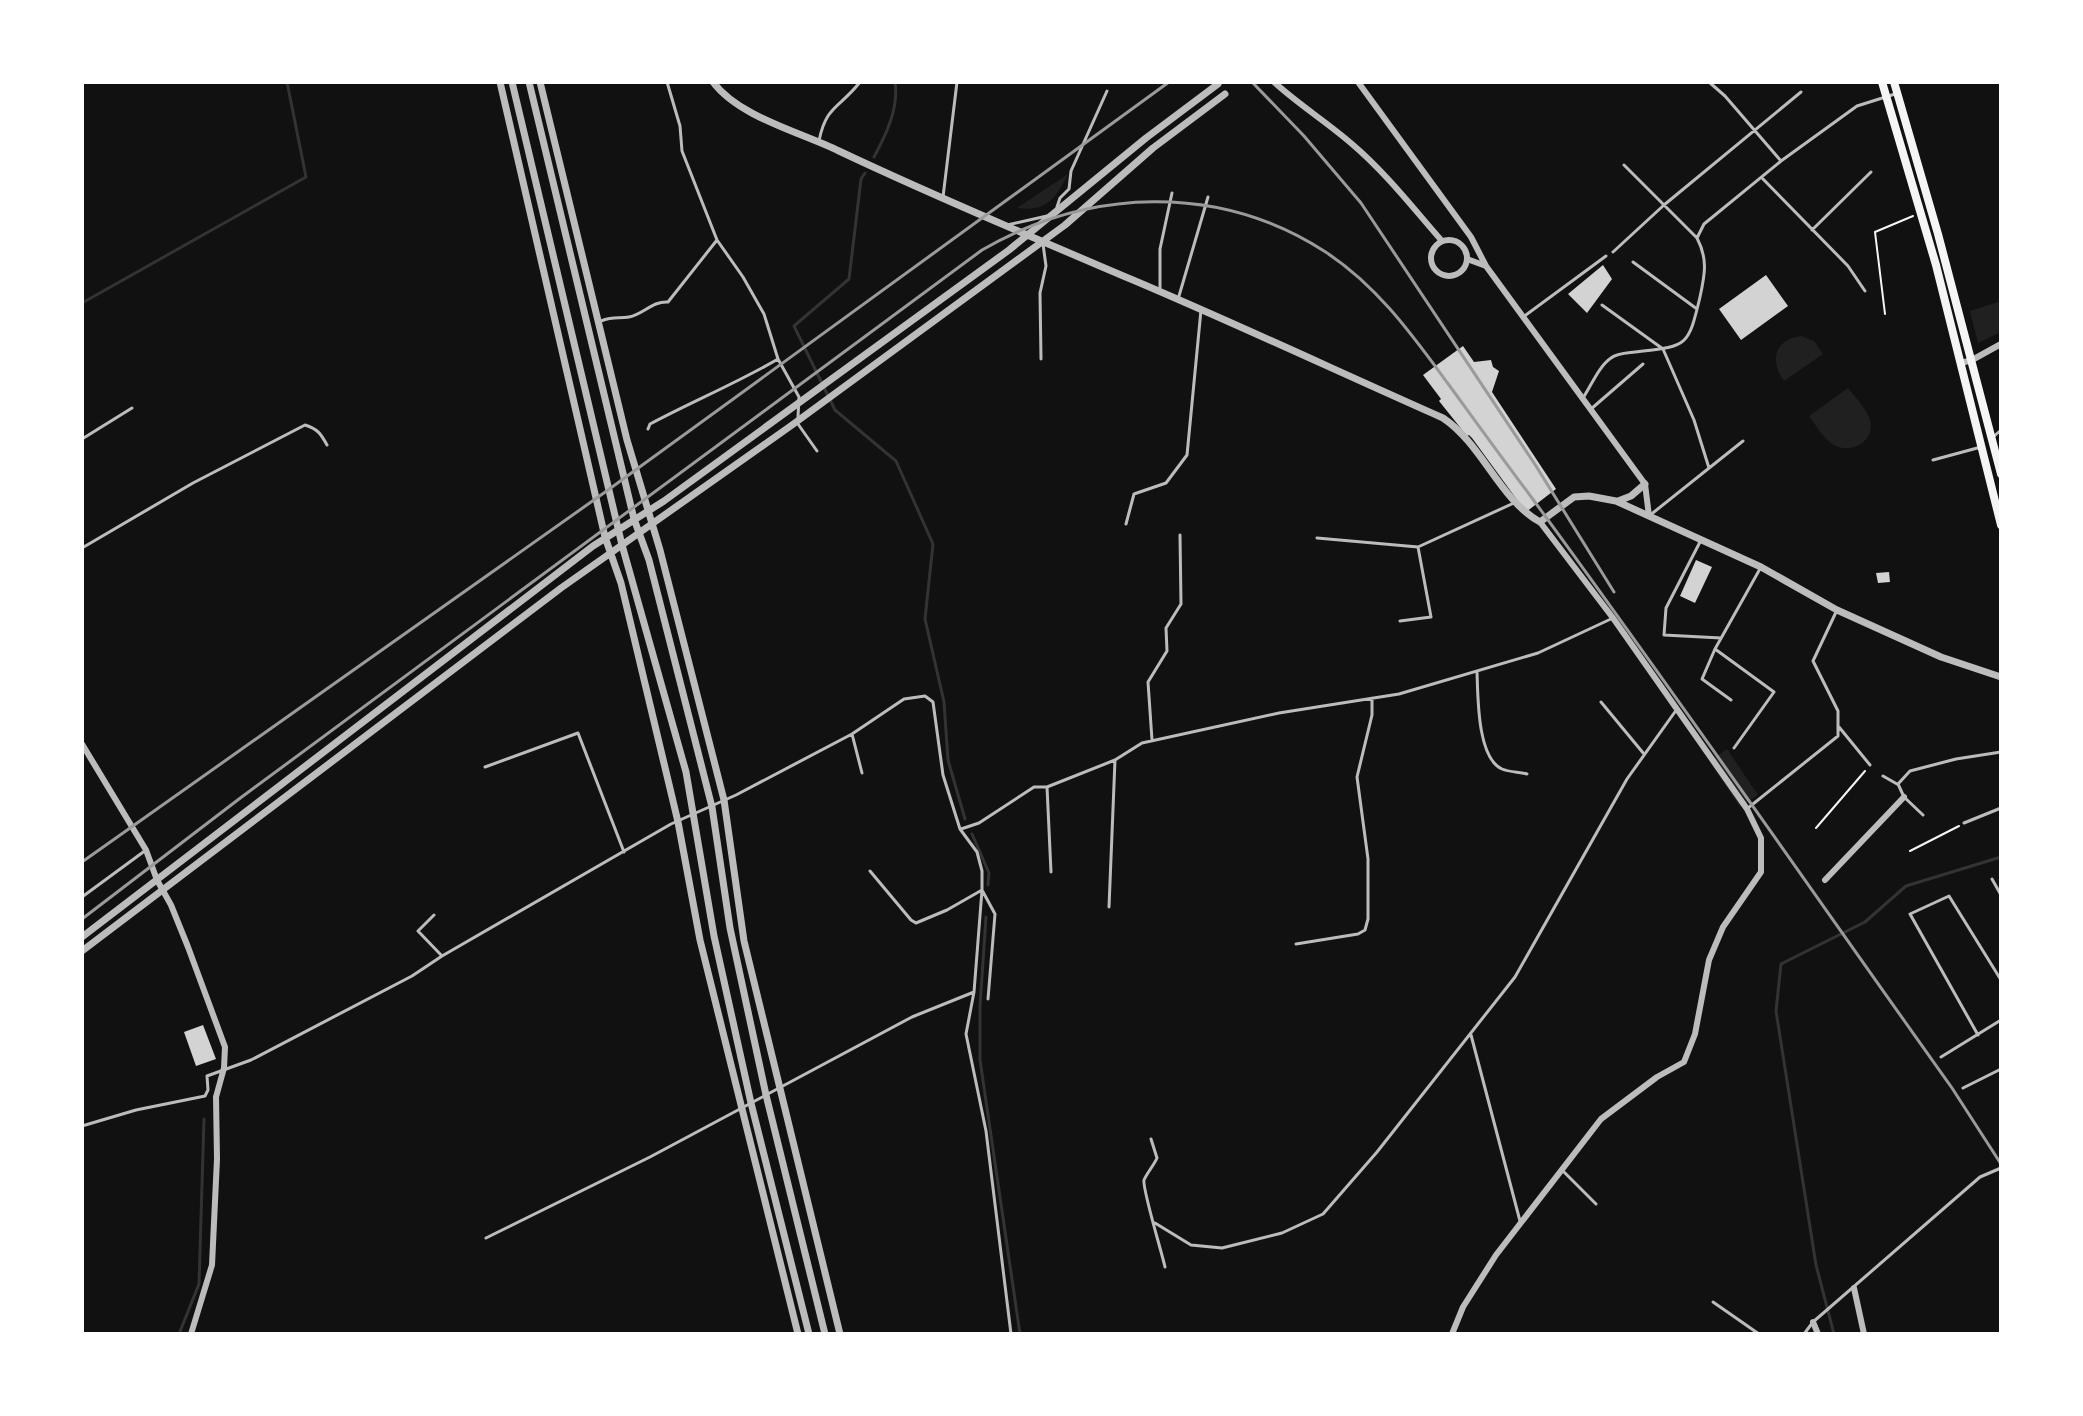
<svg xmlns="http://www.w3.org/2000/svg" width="2083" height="1416" viewBox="0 0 2083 1416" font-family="Commissioner,sans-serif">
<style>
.green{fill:#202020}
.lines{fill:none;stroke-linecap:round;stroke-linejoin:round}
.stream{stroke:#333;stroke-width:3}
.building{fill:#d3d3d3}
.path{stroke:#f5f5f5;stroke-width:2}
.service{stroke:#bcbcbc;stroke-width:3}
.minor{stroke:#bcbcbc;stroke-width:6}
.tertiary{stroke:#bcbcbc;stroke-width:7}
.secondary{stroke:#f5f5f5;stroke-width:8}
.rail{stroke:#9a9a9a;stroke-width:3}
</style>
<rect width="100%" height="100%" fill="#111"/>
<!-- green -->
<path class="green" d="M 1068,174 C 1056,199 1046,212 1017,208 Z
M 2001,301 L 2001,332 L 1978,343 L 1970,311 Z
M 1801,336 L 1814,341 L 1823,354 L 1784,381 C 1769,361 1775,339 1801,336 Z
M 1848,388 C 1855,397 1867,409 1870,420 C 1876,441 1851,455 1834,445 C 1823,439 1816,425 1809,416 Z
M 1727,749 L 1758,795 L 1740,807 L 1709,761 Z"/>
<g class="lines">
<!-- stream -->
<path class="stream" d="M 874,157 C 886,135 899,108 895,82
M 865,173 L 861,179 L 849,279 L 794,326 L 835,410 L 896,461 L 933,544 L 925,619 L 944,702 L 948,760 L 965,819
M 82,303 L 306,177 L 287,82
M 972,834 L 989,873 L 988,885
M 986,917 L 980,1006 L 980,1060 L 1020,1334
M 179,1334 L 199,1284 L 204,1119
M 1834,1334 L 1816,1265 L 1776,1011 L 1781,964 L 1865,922 L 1906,886 L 2001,857"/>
</g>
<!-- building -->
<path class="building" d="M 1603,265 L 1612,279 L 1587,313 L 1568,294 Z
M 1766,275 L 1788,306 L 1741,340 L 1719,309 Z
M 1463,346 L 1474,362 L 1491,360 L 1493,367 L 1499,371 L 1492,392 L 1556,489 L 1526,512 L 1472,438 L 1469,435 L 1467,436 L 1439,401 L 1441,399 L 1423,375 Z
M 1696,560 L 1712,567 L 1695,603 L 1680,596 Z
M 1889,572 L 1890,582 L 1878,583 L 1876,573 Z
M 203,1025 L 216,1059 L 196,1066 L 184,1032 Z"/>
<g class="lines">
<!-- path -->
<path class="path" d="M 1885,314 L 1875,232 L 1913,216
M 1816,828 L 1865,771
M 1910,851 L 1959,826"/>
<!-- service -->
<path class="service" d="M 667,82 L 680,126 L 682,151 L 717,240 L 743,277 L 764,314 L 778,359 L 799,397 L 798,417
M 1709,82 L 1725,96 L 1781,161
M 819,141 C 826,105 840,108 860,82
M 1624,165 L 1697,238
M 1763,179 L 1848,266 L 1865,291
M 943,197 L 957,82
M 1057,207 L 1060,198 L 1069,189 L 1071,171 L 1107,91
M 1007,225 L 1047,216
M 1812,230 L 1871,172
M 1613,252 L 1664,205 L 1801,92
M 1633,262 L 1697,309
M 1160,288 L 1160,249 L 1172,193
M 1179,296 L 1208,197
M 1602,305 L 1663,349 L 1694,420 L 1709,468
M 1523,317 L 1606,256
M 601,321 C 614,316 619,319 629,317 C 644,314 652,301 668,302 L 717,240
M 1041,359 L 1040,293 L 1046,266 L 1043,244
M 1583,398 C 1591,386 1599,366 1611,358 C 1617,353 1627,353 1635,352 C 1687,346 1688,348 1700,297 C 1705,274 1708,259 1697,238 L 1704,224 L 1781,161 L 1857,106 L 1895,94
M 1591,409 L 1643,364
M 798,424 L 817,451
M 648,429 L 650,424 C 693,401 737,383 778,359
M 1992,438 L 2001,430
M 82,439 L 132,408
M 1933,460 L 1981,447
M 1649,516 L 1743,441
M 1126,524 L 1134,494 L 1166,483 L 1187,455 L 1201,310
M 1317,538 L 1418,547 L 1516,502
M 1701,540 L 1666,608 L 1664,635 L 1721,638
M 82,548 L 193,483 L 305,425 C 318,429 321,434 327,445
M 1400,621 L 1431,617 L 1418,547
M 1715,649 L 1774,692 L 1734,748
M 1477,672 C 1478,696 1477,758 1502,769 C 1509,772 1519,772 1527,774
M 1731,700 L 1702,679 L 1715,649 L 1761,567
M 1601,702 L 1644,754
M 1839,727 L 1870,765
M 852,734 L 862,773
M 1152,740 L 1148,682 L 1167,651 L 1166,628 L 1181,604 L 1180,535
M 485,767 L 578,733 L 624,852
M 1883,776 L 1897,784
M 1047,787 L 1051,872
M 1748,808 L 1838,736 L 1838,711 L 1813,661 L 1837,610
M 1923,815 L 1904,797 L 1898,784 L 1910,771 L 1956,759 L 2001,752
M 1964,823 L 2001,808
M 961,829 L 979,823 L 1034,787 L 1047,787 L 1115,760 L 1142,743 L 1279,713 L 1399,694 L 1538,653 L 1613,618
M 870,871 L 911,920 L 916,923 L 947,910 L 982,890 L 995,914 L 988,999
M 1992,879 L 2001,895
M 82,897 L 146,850
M 1109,907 L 1115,760
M 434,915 L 418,931 L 442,956
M 1296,944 L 1358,934 L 1365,930 L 1368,919 L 1368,859 L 1357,777 L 1372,715 L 1372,698
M 1471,1035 L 1520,1221
M 1978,1035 L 1910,914 L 1949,896 L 2001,980
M 1941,1057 L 2001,1020
M 1963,1088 L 2001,1069
M 82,1126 L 136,1110 L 205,1096 L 208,1090 L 207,1076 L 251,1060 L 412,976 L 442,956 L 671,824 L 736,795 L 852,734 L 904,699 L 925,696 L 933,702 L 943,775 L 960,829 L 977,852 L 982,871 L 982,890 L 974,992 L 966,1034 L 986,1131 L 1011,1334
M 1151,1139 L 1157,1158 C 1154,1165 1147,1173 1144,1180 C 1142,1188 1162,1253 1165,1267
M 1563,1171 L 1596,1204
M 1155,1223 L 1191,1245 L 1222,1248 L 1282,1233 L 1323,1214 L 1377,1152 L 1515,977 L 1627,779 L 1677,709
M 486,1238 L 650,1157 L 912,1017 L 974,992
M 1713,1302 L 1759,1334
M 1804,1334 L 1813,1322 L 1980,1177 L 2001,1168"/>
<!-- minor -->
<path class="minor" d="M 1274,82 C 1299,105 1327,122 1352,144 C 1386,173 1413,208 1442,241
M 1358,82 L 1471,237 L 1486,266
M1431 258a18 18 0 1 1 36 0a18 18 0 1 1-36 0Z
M 1467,259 L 1486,266 L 1645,484 L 1649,516
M 1961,363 L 1972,360 L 2001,344
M 82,744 L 146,850 L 157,880 L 171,905 L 188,947 L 225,1047 L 224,1068 L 216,1097 L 217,1159 L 212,1265 L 191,1334
M 1825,880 L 1904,797
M 1854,1288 L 1864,1334
M 1813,1322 L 1818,1334
M 1452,1334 L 1463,1307 L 1496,1255 L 1601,1119 L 1657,1077 L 1684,1062 L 1695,1034 L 1709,960 L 1723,927 L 1761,872 L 1761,838 L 1747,809 L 1613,618 L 1540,522"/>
<!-- tertiary -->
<path class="tertiary" d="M 500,82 L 605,537 L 621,583 L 678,822 L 700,940 L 798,1334
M 512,82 L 622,545 L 686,772 L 714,936 L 751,1103 L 809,1334
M 529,82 L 634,519 L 649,560 L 712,807 L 730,928 L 766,1095 L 825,1334
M 540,82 L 627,440 L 660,550 L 724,800 L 744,941 L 840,1334
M 713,82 C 739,117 800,132 839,151 C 936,197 1034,238 1133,280 C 1237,324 1339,372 1443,418 C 1483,445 1499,499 1540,522 L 1574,497 L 1589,496 L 1616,501 L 1761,567 L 1837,610 L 1941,657 L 2001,677
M 1618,501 L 1631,496 L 1645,484
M 82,937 L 593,546 L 664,501 L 1009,250 L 1146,138 L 1218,84
M 82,951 L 561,588 L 792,425 L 1065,225 L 1153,148 L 1225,94"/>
<!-- secondary -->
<path class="secondary" d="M 1882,82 L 1936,265 L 2001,525
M 1894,82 L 1938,234 L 2001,474"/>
<!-- rail -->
<path class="rail" d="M 1252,82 L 1304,136 L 1361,203 L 1536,466 L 1614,592
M 82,862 L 608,490 L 1169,82
M 82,919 L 239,799 L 982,250 C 1089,188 1218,183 1324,251 C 1377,285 1413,336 1449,385 C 1476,422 1502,458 1529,494 C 1673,690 1811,890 1952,1088 L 2001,1164"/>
</g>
<!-- border -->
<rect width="2083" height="1416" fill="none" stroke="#ffffff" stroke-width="168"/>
</svg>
